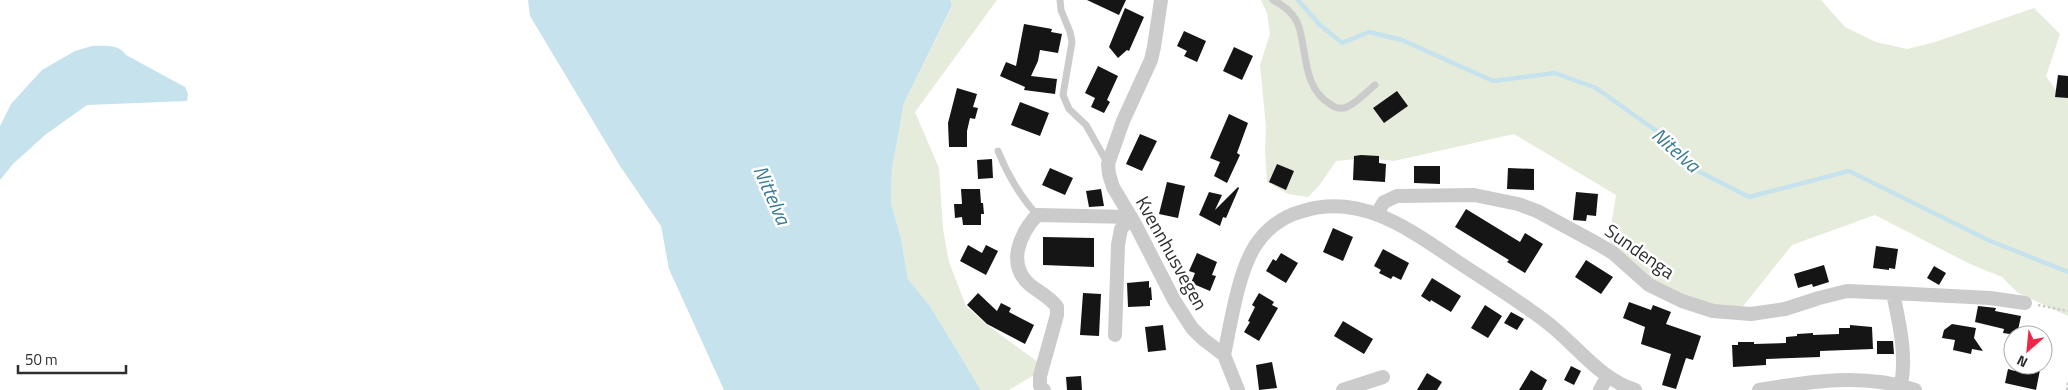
<svg xmlns="http://www.w3.org/2000/svg" width="2068" height="390" viewBox="0 0 2068 390" font-family="'Titillium Web',sans-serif">
<style>
.green{fill:#e6ecdb}
.water{fill:#c6e2ed}
.lines{fill:none;stroke-linecap:round;stroke-linejoin:round}
.stream{stroke:#c6e2ed;stroke-width:4.5}
.building{fill:#151515}
.path{stroke:#cbcbcb;stroke-width:2.5;stroke-dasharray:2.5 2.5;stroke-linecap:butt}
.lane{stroke:#cbcbcb;stroke-width:7}
.street{stroke:#cbcbcb;stroke-width:14}
.labels{text-anchor:middle;stroke-width:5;stroke-linejoin:round;paint-order:stroke}
.street-label{font-size:19px;fill:#2e2e2e;stroke:#fff}
.water-label{font-size:20px;font-style:italic;fill:#387994;stroke:#fff}
</style>
<rect width="100%" height="100%" fill="#fff"/>
<!-- green -->
<path class="green" d="M 950,0 L 997,0 L 915,112 L 939,168 L 943,229 L 949,262 L 966,306 L 986,324 L 1042,365 L 1034,375 L 1009,390 L 981,390 L 930,306 L 908,279 L 901,238 L 891,203 L 892,169 L 904,103 L 952,7 Z
M 1261,0 L 1821,0 L 1845,27 L 1876,42 L 1907,49 L 1935,42 L 2034,8 L 2060,34 L 2046,76 L 2057,92 L 2068,97 L 2068,316 L 2018,293 L 2002,277 L 1970,264 L 1875,215 L 1792,245 L 1736,315 L 1679,303 L 1610,250 L 1611,226 L 1616,195 L 1514,134 L 1394,161 L 1366,158 L 1336,161 L 1319,186 L 1308,197 L 1288,194 L 1267,182 L 1265,151 L 1266,127 L 1260,65 L 1270,34 L 1267,13 Z"/>
<!-- water -->
<path class="water" d="M 528,0 L 950,0 L 952,6 L 904,103 L 892,169 L 891,203 L 901,238 L 908,279 L 930,306 L 981,390 L 724,390 L 669,269 L 661,226 L 620,166 L 530,16 Z
M 92,46 C 104,46 119,44 126,55 L 185,87 L 188,94 L 187,101 L 87,105 L 45,135 L 13,164 L 0,180 L 0,126 L 11,104 L 42,70 L 75,51 Z"/>
<g class="lines">
<!-- stream -->
<path class="stream" d="M 1298,0 L 1320,25 L 1342,43 L 1369,32 L 1402,40 L 1493,81 L 1555,73 L 1596,88 L 1658,132 L 1692,168 L 1749,197 L 1849,171 L 1988,240 L 2068,272"/>
</g>
<!-- building -->
<path class="building" d="M 1087,0 L 1126,0 L 1119,15 Z
M 1125,8 L 1144,17 L 1129,51 L 1127,50 L 1118,58 L 1109,47 Z
M 1024,24 L 1052,29 L 1051,32 L 1062,34 L 1058,53 L 1040,50 L 1038,61 L 1031,76 L 1057,79 L 1055,94 L 1024,90 L 1025,87 L 1000,76 L 1006,62 L 1016,66 Z
M 1184,31 L 1206,41 L 1197,62 L 1184,56 L 1187,51 L 1177,46 Z
M 1234,47 L 1253,56 L 1242,80 L 1223,71 Z
M 1098,66 L 1118,76 L 1107,100 L 1110,102 L 1104,113 L 1091,107 L 1095,98 L 1085,93 Z
M 2058,75 L 2068,76 L 2068,98 L 2055,97 Z
M 957,88 L 977,94 L 973,107 L 978,108 L 975,119 L 970,118 L 967,131 L 967,147 L 949,147 L 948,123 Z
M 1397,91 L 1408,106 L 1384,123 L 1373,108 Z
M 1020,102 L 1049,113 L 1040,136 L 1011,125 Z
M 1229,114 L 1248,123 L 1237,153 L 1240,155 L 1227,183 L 1214,176 L 1220,162 L 1210,158 Z
M 1140,134 L 1157,141 L 1142,171 L 1126,164 Z
M 1361,155 L 1379,156 L 1379,163 L 1386,164 L 1385,182 L 1353,180 L 1354,156 Z
M 992,159 L 993,178 L 978,179 L 977,160 Z
M 1277,164 L 1294,171 L 1286,190 L 1269,182 Z
M 1414,166 L 1440,166 L 1440,184 L 1414,183 Z
M 1050,168 L 1073,178 L 1065,195 L 1042,185 Z
M 1508,168 L 1534,169 L 1534,190 L 1507,189 Z
M 1167,182 L 1185,186 L 1178,218 L 1159,214 Z
M 1238,187 L 1239,188 L 1226,218 L 1223,217 L 1220,226 L 1199,215 L 1209,192 L 1222,195 L 1215,210 Z
M 961,189 L 980,189 L 981,203 L 983,203 L 984,214 L 981,214 L 981,225 L 963,225 L 962,217 L 955,218 L 954,204 L 962,204 Z
M 1101,189 L 1104,206 L 1089,207 L 1086,191 Z
M 1576,192 L 1598,194 L 1596,216 L 1587,215 L 1586,221 L 1573,220 Z
M 1466,209 L 1520,242 L 1525,233 L 1543,244 L 1525,273 L 1507,262 L 1509,260 L 1455,227 Z
M 1333,228 L 1353,237 L 1343,261 L 1323,252 Z
M 1043,237 L 1094,238 L 1094,267 L 1043,265 Z
M 968,245 L 982,253 L 986,245 L 998,251 L 986,275 L 960,261 Z
M 1876,246 L 1898,249 L 1895,269 L 1889,268 L 1889,270 L 1873,268 Z
M 1383,249 L 1409,263 L 1401,280 L 1393,276 L 1391,279 L 1379,273 L 1381,270 L 1374,266 Z
M 1197,253 L 1217,262 L 1212,275 L 1216,276 L 1210,291 L 1191,283 L 1195,273 L 1189,271 Z
M 1281,253 L 1298,263 L 1286,283 L 1266,271 L 1273,259 L 1276,261 Z
M 1586,260 L 1613,277 L 1601,294 L 1575,277 Z
M 1824,265 L 1829,282 L 1813,287 L 1812,284 L 1798,288 L 1794,274 Z
M 1934,266 L 1946,273 L 1939,285 L 1927,278 Z
M 1432,278 L 1461,296 L 1451,312 L 1431,300 L 1430,302 L 1421,296 Z
M 1149,281 L 1149,288 L 1151,287 L 1152,300 L 1150,300 L 1150,306 L 1128,307 L 1127,283 Z
M 978,293 L 997,311 L 1001,303 L 1011,308 L 1009,312 L 1034,325 L 1025,344 L 987,324 L 967,305 Z
M 1083,293 L 1101,294 L 1099,336 L 1080,335 Z
M 1259,293 L 1274,302 L 1272,305 L 1278,308 L 1259,341 L 1244,332 L 1250,322 L 1248,321 L 1255,307 L 1252,305 Z
M 1629,302 L 1651,310 L 1653,305 L 1671,312 L 1666,324 L 1701,336 L 1693,360 L 1686,358 L 1676,389 L 1662,385 L 1671,354 L 1641,344 L 1645,327 L 1623,318 Z
M 1485,305 L 1502,316 L 1488,338 L 1471,328 Z
M 1978,306 L 1996,308 L 1995,311 L 2021,316 L 2017,335 L 2003,333 L 2004,329 L 1975,322 Z
M 1511,312 L 1524,319 L 1517,330 L 1504,323 Z
M 1343,321 L 1373,339 L 1364,354 L 1334,336 Z
M 1952,324 L 1976,328 L 1974,338 L 1983,351 L 1972,349 L 1971,354 L 1953,350 L 1955,340 L 1942,338 L 1944,330 Z
M 1163,325 L 1166,350 L 1148,352 L 1145,327 Z
M 1850,325 L 1872,327 L 1873,349 L 1820,351 L 1820,357 L 1766,359 L 1766,365 L 1733,367 L 1732,345 L 1738,345 L 1738,342 L 1754,342 L 1754,344 L 1786,343 L 1786,337 L 1797,336 L 1797,334 L 1813,333 L 1813,335 L 1839,334 L 1839,328 L 1850,328 Z
M 1877,341 L 1893,341 L 1894,354 L 1877,354 Z
M 1272,362 L 1277,388 L 1259,390 L 1256,365 Z
M 2016,365 L 2041,365 L 2036,390 L 2005,383 L 2008,369 L 2015,371 Z
M 1571,366 L 1581,371 L 1574,385 L 1564,380 Z
M 1531,370 L 1547,380 L 1542,390 L 1519,390 Z
M 1427,373 L 1442,382 L 1437,390 L 1417,390 Z
M 1081,376 L 1082,390 L 1067,390 L 1066,377 Z"/>
<g class="lines">
<!-- path -->
<path class="path" d="M 2038,305 L 2068,311
M 2067,390 L 2068,382"/>
<!-- lane -->
<path class="lane" d="M 1060,0 L 1061,10 L 1070,32 L 1072,42 L 1063,95 L 1069,109 L 1086,125 L 1108,164
M 1273,0 C 1285,6 1295,14 1299,27 C 1307,53 1303,88 1330,104 C 1334,107 1339,109 1344,108 C 1355,105 1366,92 1375,85
M 998,151 C 1008,176 1019,195 1037,215"/>
<!-- street -->
<path class="street" d="M 1161,0 L 1154,47 L 1151,60 L 1123,121 L 1108,164 L 1109,174 L 1113,187 L 1135,224 L 1174,300 L 1192,328 L 1203,339 L 1224,355 L 1238,390
M 1377,213 L 1384,202 L 1397,196 L 1474,195 L 1518,204 L 1537,211 L 1598,244 L 1613,253 L 1649,285 L 1682,301 L 1713,311 L 1751,314 L 1785,309 L 1819,298 L 1847,291 L 1893,293 C 1899,323 1907,354 1901,385
M 1893,293 L 1990,298 L 2025,303
M 1115,335 L 1118,245 L 1121,229 L 1131,217
M 1224,355 C 1231,322 1238,273 1255,246 C 1266,229 1283,216 1303,211 C 1365,192 1415,234 1464,266 C 1493,285 1522,303 1549,324 C 1578,347 1599,378 1635,390
M 1044,390 L 1040,386 L 1040,376 L 1057,315 L 1057,307 C 1051,298 1039,292 1030,285 C 1006,264 1020,234 1037,215 L 1131,217
M 1343,390 L 1383,377
M 1600,390 L 1607,377
M 1759,390 C 1811,381 1865,373 1915,390"/>
</g>
<g class="labels">
<!-- street labels -->
<g class="street-label">
<text transform="translate(1640 251) rotate(35)" y="7">Sundenga</text>
<text transform="translate(1172 253) rotate(61)" y="7">Kvennhusvegen</text>
</g>
<!-- water labels -->
<g class="water-label">
<text transform="translate(1676 150) rotate(41)" y="7">Nitelva</text>
<text transform="translate(772 195) rotate(66)" y="7">Nittelva</text>
</g>
</g>
<!-- north arrow -->
<g transform="translate(2028 350) rotate(207)"><circle r="24" fill="#ffffff" stroke="#ababab"/>
<path d="M0-4L9 19L0 12L-9 19Z" fill="#ee2748"/>
<text y="-8" font-size="14" font-weight="bold" text-anchor="middle" fill="#2e2e2e">N</text>
</g>
<!-- scale -->
<path d="M18 365v8h108v-8" fill="none" stroke="#2e2e2e" stroke-width="2.5"/>
<text x="25" y="365" font-size="15" fill="#2e2e2e" stroke="#ffffff" stroke-width="4" paint-order="stroke">50 m</text>
</svg>
